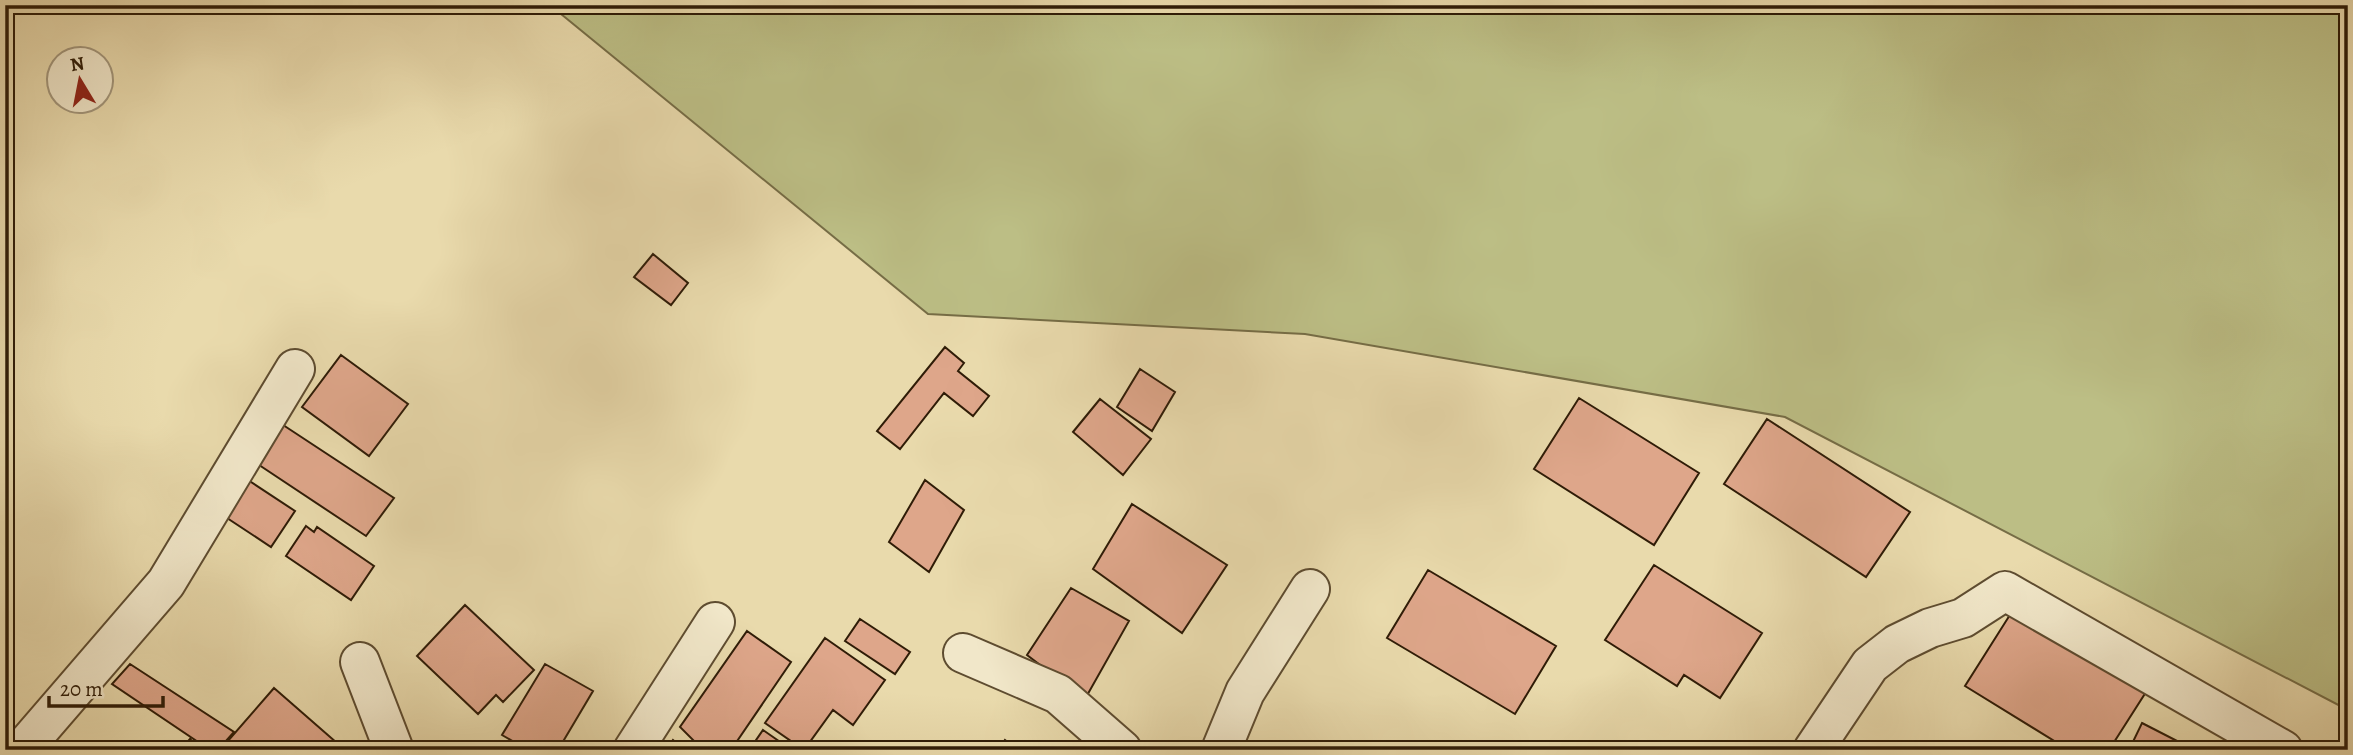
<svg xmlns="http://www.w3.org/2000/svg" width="2353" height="755" viewBox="0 0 2353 755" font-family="Alegreya,serif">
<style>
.green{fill:#bcbe85;stroke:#766d46;stroke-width:2}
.building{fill:#dea68a;stroke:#2f1c07;stroke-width:2}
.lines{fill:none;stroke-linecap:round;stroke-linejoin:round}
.minor-casing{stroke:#5e4c30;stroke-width:42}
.minor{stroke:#f1e7c9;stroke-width:38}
</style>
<rect width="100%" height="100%" fill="#e9daac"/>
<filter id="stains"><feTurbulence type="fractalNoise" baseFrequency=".00286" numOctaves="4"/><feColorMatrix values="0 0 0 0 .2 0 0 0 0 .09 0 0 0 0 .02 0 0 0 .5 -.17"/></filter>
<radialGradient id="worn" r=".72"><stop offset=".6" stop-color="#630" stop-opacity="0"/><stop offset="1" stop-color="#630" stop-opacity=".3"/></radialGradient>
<!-- green -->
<path class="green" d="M 550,5 L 2348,5 L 2348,710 L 1785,417 L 1305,334 L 928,314 Z"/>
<!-- building -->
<path class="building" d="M 653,254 L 688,283 L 671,305 L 634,277 Z
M 945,347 L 964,363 L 958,371 L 989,396 L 973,416 L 944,393 L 900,449 L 877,431 Z
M 341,355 L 408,404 L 369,456 L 302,407 Z
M 1140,369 L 1175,392 L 1152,431 L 1117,407 Z
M 1579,398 L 1699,473 L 1654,545 L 1534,469 Z
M 1100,399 L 1151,439 L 1123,475 L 1073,432 Z
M 1767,419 L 1910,512 L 1866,577 L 1724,484 Z
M 277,421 L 394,498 L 366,536 L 253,461 Z
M 248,480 L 295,511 L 271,547 L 224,516 Z
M 925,480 L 964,510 L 929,572 L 889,542 Z
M 1132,504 L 1227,565 L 1182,633 L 1093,569 Z
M 306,526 L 314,532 L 317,527 L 374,566 L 351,600 L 286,556 Z
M 1654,565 L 1762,633 L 1720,698 L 1684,675 L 1677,686 L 1605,640 Z
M 1428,570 L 1556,646 L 1515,714 L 1387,638 Z
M 1071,588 L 1129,621 L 1085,699 L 1027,655 Z
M 465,605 L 534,670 L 503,702 L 496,695 L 478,714 L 417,656 Z
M 2013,610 L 2146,692 L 2109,750 L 2069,750 L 1965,686 Z
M 860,619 L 910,652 L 895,674 L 845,641 Z
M 747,631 L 791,662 L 731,750 L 703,750 L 680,727 Z
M 825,638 L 885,680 L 853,725 L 833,710 L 804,750 L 765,723 Z
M 130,664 L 234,732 L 218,750 L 210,750 L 112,684 Z
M 545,664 L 593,691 L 558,750 L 528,750 L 502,735 Z
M 274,688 L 345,750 L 220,750 Z
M 2142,723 L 2185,745 L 2183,750 L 2129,750 Z
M 763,730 L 786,746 L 784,750 L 756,750 L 752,746 Z
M 190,739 L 201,750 L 180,750 Z
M 673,740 L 686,750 L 666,750 Z
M 1005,740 L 1019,750 L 998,750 Z"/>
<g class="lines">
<defs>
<path id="minor" d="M 963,653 L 1058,694 L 1122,750
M 360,662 L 394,750
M 22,750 L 166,583 L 295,369
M 633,750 L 715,622
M 1221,750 L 1245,692 L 1310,589
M 1813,750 L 1870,665 L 1897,644 L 1930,628 L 1963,618 L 2005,591 L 2283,750"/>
</defs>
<!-- minor casing -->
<use href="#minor" class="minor-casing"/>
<!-- minor -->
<use href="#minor" class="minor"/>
</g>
<!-- margin -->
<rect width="2353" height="755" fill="none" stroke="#e9daac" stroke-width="28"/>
<rect x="7" y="7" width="2339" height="741" fill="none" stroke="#2f1c07" stroke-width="3.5"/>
<rect x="14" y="14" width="2325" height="727" fill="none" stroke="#2f1c07" stroke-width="2"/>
<!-- north arrow -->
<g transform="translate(80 80) rotate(350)"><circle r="33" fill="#f1e7c9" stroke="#a3967b" stroke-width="2"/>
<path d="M0-5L12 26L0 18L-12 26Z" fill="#8f2418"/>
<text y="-10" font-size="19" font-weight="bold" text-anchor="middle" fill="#2f1c07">N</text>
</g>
<!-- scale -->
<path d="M49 696v10h114v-10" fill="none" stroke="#2f1c07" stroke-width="3.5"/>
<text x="60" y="696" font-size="21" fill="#2f1c07" stroke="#f1e7c9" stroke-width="5" paint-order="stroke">20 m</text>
<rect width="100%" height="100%" filter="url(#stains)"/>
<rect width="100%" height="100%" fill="url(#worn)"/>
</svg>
